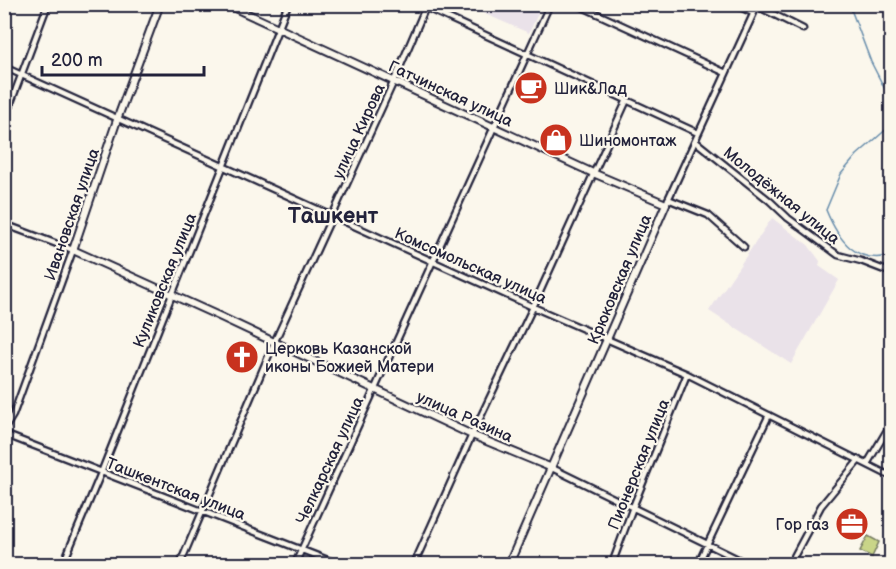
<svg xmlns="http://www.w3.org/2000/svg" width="896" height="569" viewBox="0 0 896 569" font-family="'Balsamiq Sans',sans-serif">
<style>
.built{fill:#eae2e9}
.green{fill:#c9d588;stroke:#767c62;stroke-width:1.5}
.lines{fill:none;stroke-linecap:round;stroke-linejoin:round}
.stream{stroke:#668cab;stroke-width:1.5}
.minor-casing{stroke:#22223b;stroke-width:9}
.tertiary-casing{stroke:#22223b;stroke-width:10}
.minor{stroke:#fbf7ec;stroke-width:4.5}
.tertiary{stroke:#fbf7ec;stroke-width:6}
.labels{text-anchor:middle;stroke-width:4.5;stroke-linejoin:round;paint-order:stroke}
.poi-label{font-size:16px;fill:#22223b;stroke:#fbf7ec;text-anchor:start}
.street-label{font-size:16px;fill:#22223b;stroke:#fbf7ec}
.district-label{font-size:22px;font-weight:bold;fill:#22223b;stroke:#fbf7ec}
</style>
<rect width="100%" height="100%" fill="#fbf7ec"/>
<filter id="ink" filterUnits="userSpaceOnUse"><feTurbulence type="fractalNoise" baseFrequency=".0167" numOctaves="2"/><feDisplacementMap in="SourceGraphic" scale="12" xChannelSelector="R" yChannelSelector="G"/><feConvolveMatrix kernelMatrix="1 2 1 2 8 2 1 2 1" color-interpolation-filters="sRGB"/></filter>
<g filter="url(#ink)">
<!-- built -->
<path class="built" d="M 464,5 L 542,5 L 529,33 Z
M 772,218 L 808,245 L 820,261 L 819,266 L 839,280 L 791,364 L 709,311 Z"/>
<!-- green -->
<path class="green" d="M 868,536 L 879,542 L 872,557 L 860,551 Z"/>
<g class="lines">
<!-- stream -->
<path class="stream" d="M 849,4 L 871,62 L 892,103
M 892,106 L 889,127 L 857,155 L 841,174 L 826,210 C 838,239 856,266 892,255"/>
<defs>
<path id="minor" d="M 418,4 L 698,133
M 576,4 L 726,73
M 734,4 L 753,13
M 4,67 L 533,307 L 687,374 L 892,477
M 4,121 L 48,4
M 695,141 L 770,201 L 788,218 L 838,255 L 861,261 L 892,273
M 668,199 L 708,215 L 744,247
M 666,204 L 757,6 L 803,29
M 4,224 L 73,250 L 13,415 L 4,430
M 4,434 L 338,564
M 867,464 L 886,432 L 892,426
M 552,468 L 748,564
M 63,564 L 101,473 L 288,4
M 180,564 L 274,343 L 394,81 L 427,4
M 295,564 L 550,4
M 414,564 L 472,435 L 533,307 L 626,102
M 612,564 L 633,507 L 687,374
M 698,564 L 769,415
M 790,564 L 821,506 L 859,460"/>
<path id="tertiary" d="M 160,4 L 118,117 L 73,250 L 221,317 L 472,435 L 552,468
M 226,4 L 593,173 L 666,204 L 509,564"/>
</defs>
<!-- minor casing -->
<use href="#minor" class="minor-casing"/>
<!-- tertiary casing -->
<use href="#tertiary" class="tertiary-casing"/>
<!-- minor -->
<use href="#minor" class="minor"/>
<!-- tertiary -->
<use href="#tertiary" class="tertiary"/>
</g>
</g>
<!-- icons -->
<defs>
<symbol id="cafe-disc" viewBox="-11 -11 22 22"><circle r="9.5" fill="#c8321e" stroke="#fbf7ec"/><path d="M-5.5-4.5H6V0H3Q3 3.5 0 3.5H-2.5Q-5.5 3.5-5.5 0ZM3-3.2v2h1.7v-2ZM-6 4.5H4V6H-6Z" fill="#fff"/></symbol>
<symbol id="shop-disc" viewBox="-11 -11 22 22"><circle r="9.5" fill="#c8321e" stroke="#fbf7ec"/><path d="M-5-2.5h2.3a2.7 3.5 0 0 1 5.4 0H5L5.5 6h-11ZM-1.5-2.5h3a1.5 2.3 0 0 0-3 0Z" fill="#fff"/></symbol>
<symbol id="church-disc" viewBox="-11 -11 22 22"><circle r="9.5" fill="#c8321e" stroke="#fbf7ec"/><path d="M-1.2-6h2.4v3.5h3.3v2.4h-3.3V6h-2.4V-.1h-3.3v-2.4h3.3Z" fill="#fff"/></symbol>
<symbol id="office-disc" viewBox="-11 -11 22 22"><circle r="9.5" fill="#c8321e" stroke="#fbf7ec"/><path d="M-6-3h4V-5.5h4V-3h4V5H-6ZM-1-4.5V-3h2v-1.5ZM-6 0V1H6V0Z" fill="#fff"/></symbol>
</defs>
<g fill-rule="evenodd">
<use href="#cafe-disc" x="512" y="69" width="38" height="38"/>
<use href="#shop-disc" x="537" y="121" width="38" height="38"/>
<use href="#church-disc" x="223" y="338" width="38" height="38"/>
<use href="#office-disc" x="833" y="505" width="38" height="38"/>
</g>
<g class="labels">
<!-- poi labels -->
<g class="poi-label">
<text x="554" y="94">Шик&amp;Лад</text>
<text x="579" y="146">Шиномонтаж</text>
<text x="265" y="354">Церковь Казанской<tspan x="265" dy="18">иконы Божией Матери</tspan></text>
<text x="829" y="530" text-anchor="end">Гор газ</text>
</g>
<!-- street labels -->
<g class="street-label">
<text transform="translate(451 93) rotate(25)" y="6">Гатчинская улица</text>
<text transform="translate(358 131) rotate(-65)" y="6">улица Кирова</text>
<text transform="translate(782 195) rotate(39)" y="6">Молодёжная улица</text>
<text transform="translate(71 214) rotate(-71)" y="6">Ивановская улица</text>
<text transform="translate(471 265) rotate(24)" y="6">Комсомольская улица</text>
<text transform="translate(619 279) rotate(-67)" y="6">Крюковская улица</text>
<text transform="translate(164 280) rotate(-68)" y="6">Куликовская улица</text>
<text transform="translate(465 416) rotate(24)" y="6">улица Разина</text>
<text transform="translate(329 460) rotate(-65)" y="6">Челкарская улица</text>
<text transform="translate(638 464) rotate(-68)" y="6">Пионерская улица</text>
<text transform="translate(176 488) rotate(21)" y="6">Ташкентская улица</text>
</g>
<!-- district labels -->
<g class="district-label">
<text x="333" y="223">Ташкент</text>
</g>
</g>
<!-- margin -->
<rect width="896" height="569" fill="none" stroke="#fbf7ec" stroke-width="24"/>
<rect x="12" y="12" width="872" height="545" fill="none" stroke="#22223b" stroke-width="2" filter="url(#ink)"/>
<!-- scale -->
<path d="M42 66v9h162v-9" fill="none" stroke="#22223b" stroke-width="3"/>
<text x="51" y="66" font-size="18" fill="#22223b" stroke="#fbf7ec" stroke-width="4.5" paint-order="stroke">200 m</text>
</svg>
